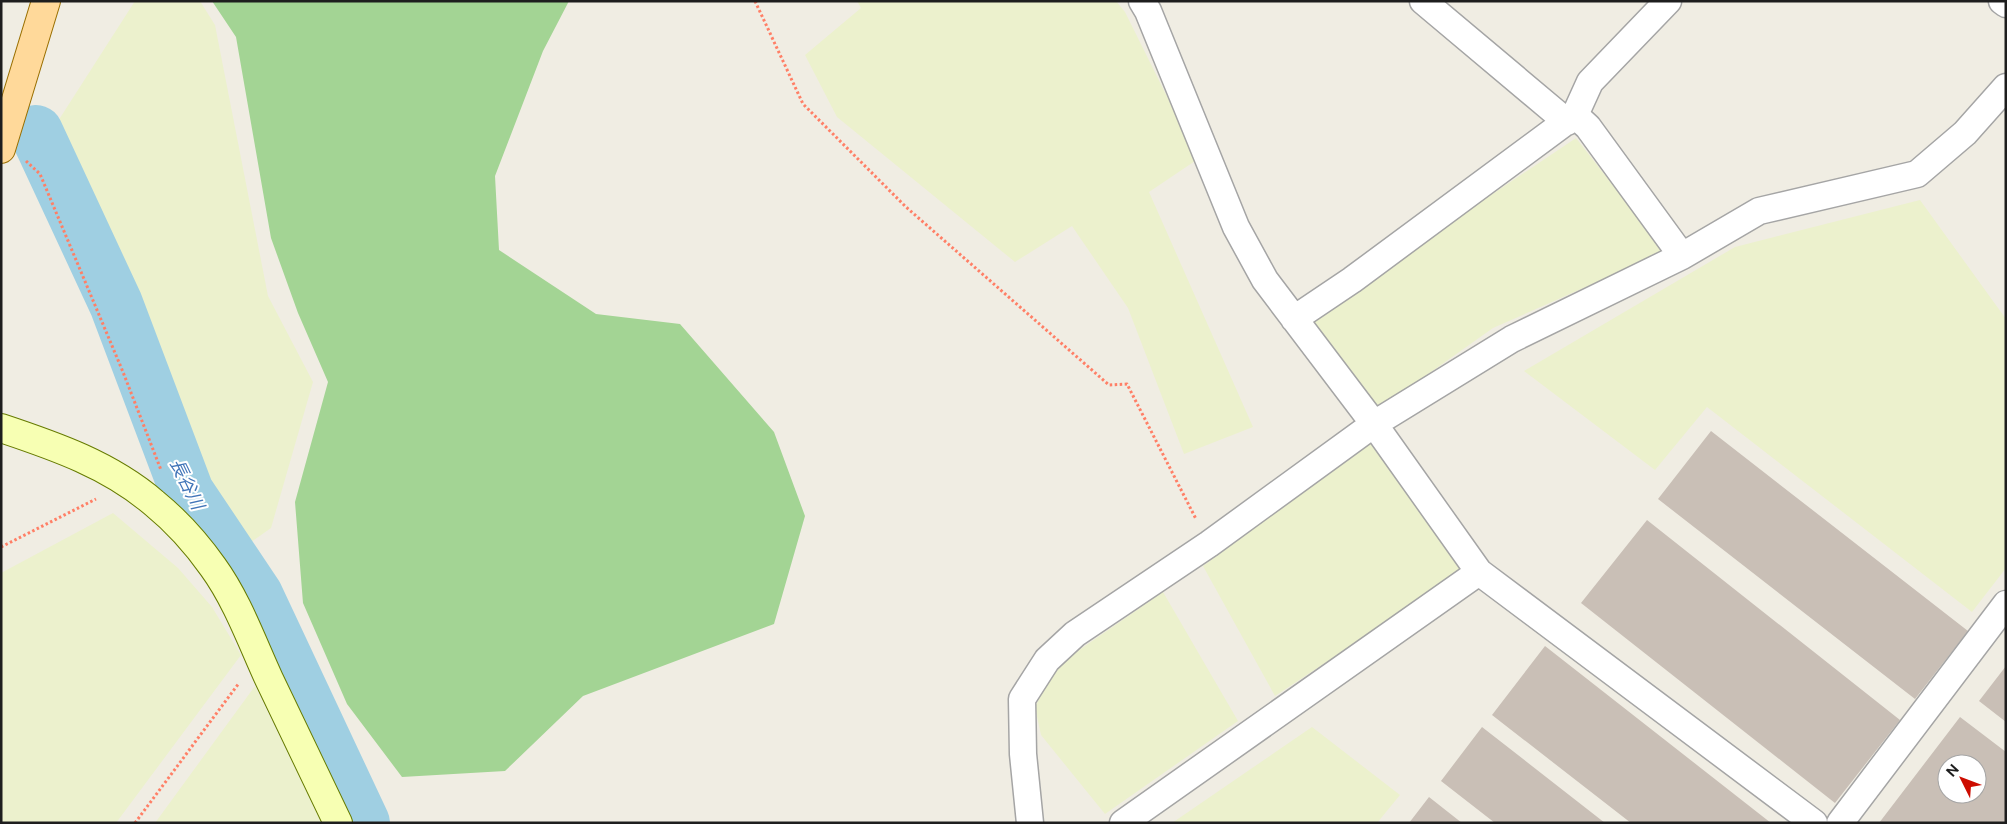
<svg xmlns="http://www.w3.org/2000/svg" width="2007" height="824" viewBox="0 0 2007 824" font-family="'Public Sans','Noto Sans JP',sans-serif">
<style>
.farmland{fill:#ecf1cd}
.forest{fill:#a3d494}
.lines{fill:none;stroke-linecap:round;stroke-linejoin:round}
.river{stroke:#9fcfe2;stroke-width:54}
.building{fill:#c9bfb6;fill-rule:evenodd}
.street-casing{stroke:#a5a5a5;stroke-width:29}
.secondary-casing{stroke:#667b00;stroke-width:30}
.primary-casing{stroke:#996f00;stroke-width:30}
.path{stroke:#ff7f66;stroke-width:3;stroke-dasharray:2.5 2.5;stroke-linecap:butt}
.street{stroke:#fff;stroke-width:26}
.secondary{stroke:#f7ffb3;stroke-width:28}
.primary{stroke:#ffd99a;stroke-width:28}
.labels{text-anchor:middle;stroke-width:4;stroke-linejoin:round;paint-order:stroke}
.water-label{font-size:18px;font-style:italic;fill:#4175b8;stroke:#fff}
</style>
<rect width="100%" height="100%" fill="#f0ede3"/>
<!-- farmland -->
<path class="farmland" d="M 135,1 L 200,1 L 215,25 L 268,296 L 313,382 L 271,528 L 244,547 L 200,482 L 51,132 Z
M 857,1 L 1116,1 L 1125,12 L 1198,159 L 1149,192 L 1253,427 L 1184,454 L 1128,308 L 1072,226 L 1015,262 L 837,117 L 805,55 L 861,8 Z
M 1576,138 L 1665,252 L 1493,328 L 1376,411 L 1308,318 Z
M 1920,200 L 2006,319 L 2006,568 L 1972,612 L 1707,407 L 1655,470 L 1524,371 L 1735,247 Z
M 1372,442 L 1466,570 L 1275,696 L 1203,566 Z
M 113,513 L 178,568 L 212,607 L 241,655 L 116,823 L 1,823 L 1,573 Z
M 1163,592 L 1238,721 L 1105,814 L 1041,735 L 1035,707 L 1056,666 Z
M 255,686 L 322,823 L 155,823 Z
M 1312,727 L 1400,795 L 1377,823 L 1172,823 Z"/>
<!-- forest -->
<path class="forest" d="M 212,1 L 569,1 L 543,51 L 495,176 L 499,250 L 596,314 L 680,324 L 774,432 L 805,516 L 774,624 L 583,696 L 505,771 L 402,777 L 347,704 L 303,603 L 295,502 L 328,382 L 298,313 L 271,238 L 236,37 Z"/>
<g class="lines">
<!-- river -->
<path class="river" d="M 36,132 L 116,304 L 187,492 L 256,595 L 363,823"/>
</g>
<!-- building -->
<path class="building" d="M 1711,431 L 1968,631 L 1915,699 L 1658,499 Z
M 1647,520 L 1900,720 L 1835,803 L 1581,603 Z
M 1545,646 L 1771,823 L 1631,823 L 1492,715 Z
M 2006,666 L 2006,722 L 1979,701 Z
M 1960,717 L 2006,752 L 2006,823 L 1879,823 ZM 1947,764 L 1977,764 L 1977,794 L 1947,794 Z
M 1482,727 L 1605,823 L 1495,823 L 1441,781 Z
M 1429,797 L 1462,823 L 1409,823 Z"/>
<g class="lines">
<defs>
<path id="street" d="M 1423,1 L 1567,122
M 2002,1 L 2006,4
M 1575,115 L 1590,82 L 1668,1
M 1294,319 L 1352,280 L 1575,115 L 1588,127 L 1682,256
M 1030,823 L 1023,754 L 1022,699 L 1047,660 L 1075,634 L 1209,544 L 1374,424 L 1265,280 L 1236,227 L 1148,11 L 1142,1
M 1123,823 L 1479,572
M 1814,823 L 1479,572 L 1374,424 L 1512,339 L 1682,256 L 1759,211 L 1917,174 L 1965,133 L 2006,87
M 1840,823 L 2006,604"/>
<path id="secondary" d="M 1,428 C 55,446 110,465 154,503 C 176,521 196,543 213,567 C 237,600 252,642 269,679 C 292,727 315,775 338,823"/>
<path id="primary" d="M 1,149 L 46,1"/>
</defs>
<!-- street casing -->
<use href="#street" class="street-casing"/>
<!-- secondary casing -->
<use href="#secondary" class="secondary-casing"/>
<!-- primary casing -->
<use href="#primary" class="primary-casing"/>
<!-- path -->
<path class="path" d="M 755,1 L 803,104 L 906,207 L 1109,385 L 1127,384 L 1196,519
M 26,161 L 40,174 L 123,372 L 161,470
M 1,547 L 96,499
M 135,823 L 239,683"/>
<!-- street -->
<use href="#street" class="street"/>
<!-- secondary -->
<use href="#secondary" class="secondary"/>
<!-- primary -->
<use href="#primary" class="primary"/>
</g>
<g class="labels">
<!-- water labels -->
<g class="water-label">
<text transform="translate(187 484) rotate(64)" y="6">長谷川</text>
</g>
</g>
<!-- border -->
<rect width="2007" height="824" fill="none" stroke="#1e1e1e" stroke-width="5"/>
<!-- north arrow -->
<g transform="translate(1962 779) rotate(312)"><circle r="24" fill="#ffffff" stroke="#a5a5a5"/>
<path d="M0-4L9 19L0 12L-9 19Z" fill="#cd0c00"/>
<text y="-8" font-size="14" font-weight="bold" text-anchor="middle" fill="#1e1e1e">N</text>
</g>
</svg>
